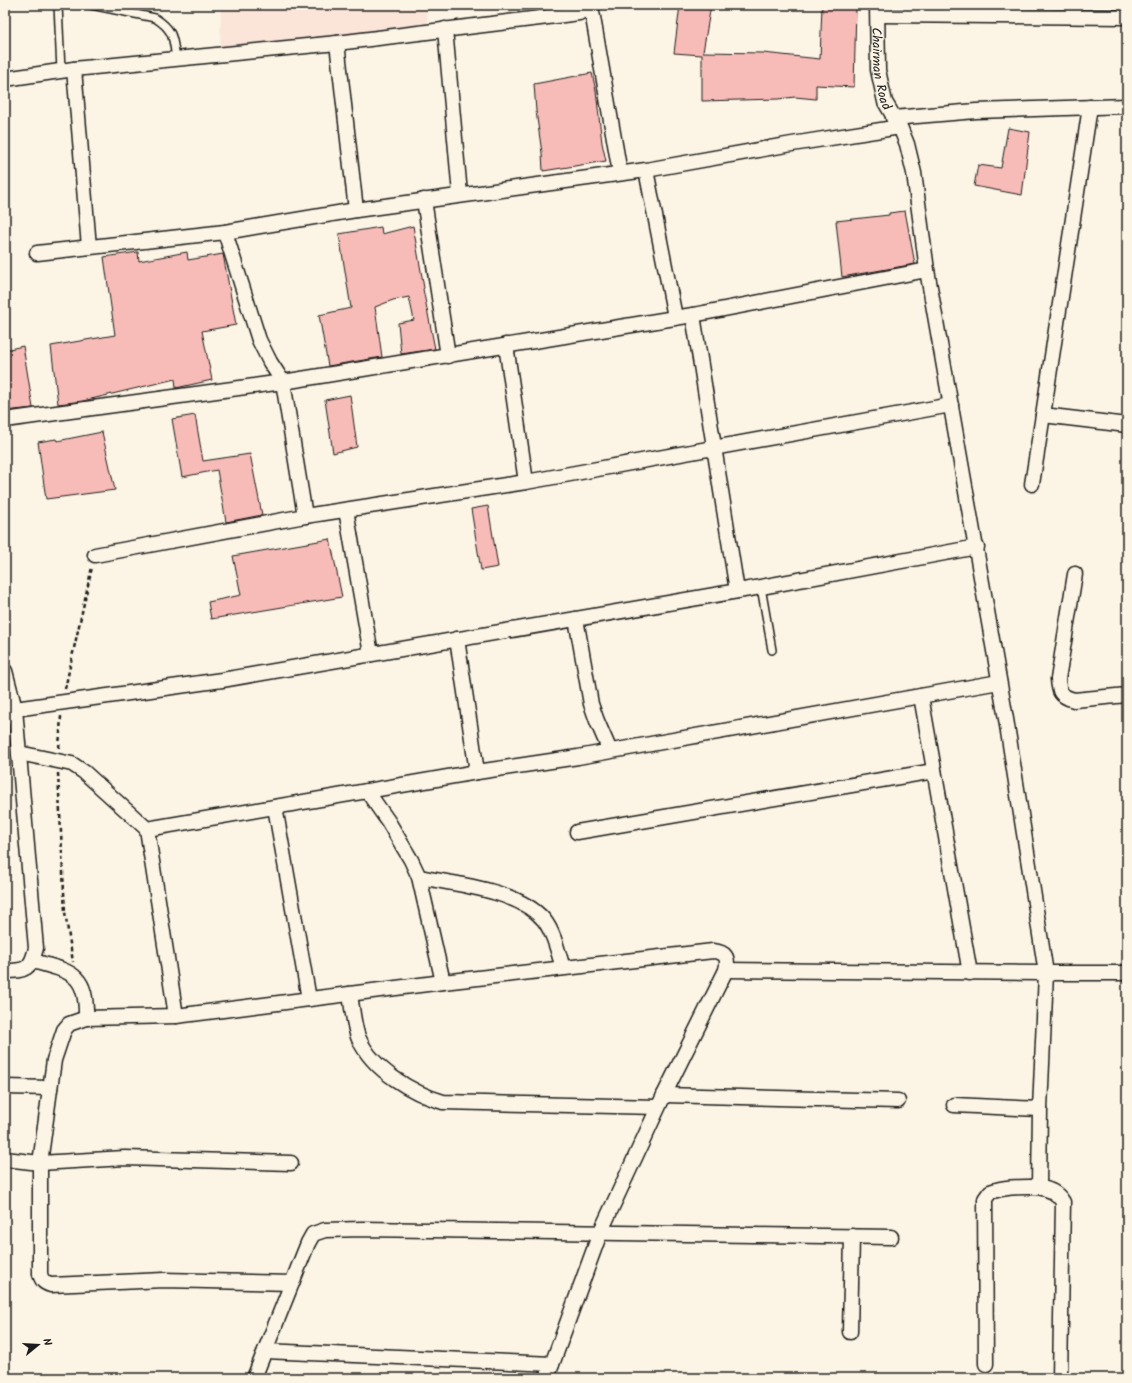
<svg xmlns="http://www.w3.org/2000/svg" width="1132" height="1383" viewBox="0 0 1132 1383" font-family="Kalam,sans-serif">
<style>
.built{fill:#fbe4d8}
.building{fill:#f8bcb8;stroke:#1c1c1c}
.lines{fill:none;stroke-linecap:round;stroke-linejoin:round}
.lane-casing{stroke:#1c1c1c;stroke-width:10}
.street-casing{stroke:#1c1c1c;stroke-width:17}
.path{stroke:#1c1c1c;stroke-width:2.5;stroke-dasharray:4 3;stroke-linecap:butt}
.lane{stroke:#fcf5e5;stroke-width:7}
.street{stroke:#fcf5e5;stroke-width:14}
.labels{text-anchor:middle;stroke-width:3;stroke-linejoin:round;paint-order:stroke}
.street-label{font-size:13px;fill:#1c1c1c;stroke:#fcf5e5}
</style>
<rect width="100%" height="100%" fill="#fcf5e5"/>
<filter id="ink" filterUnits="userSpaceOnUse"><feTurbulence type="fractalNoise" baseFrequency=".025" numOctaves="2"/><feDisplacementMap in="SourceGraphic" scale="8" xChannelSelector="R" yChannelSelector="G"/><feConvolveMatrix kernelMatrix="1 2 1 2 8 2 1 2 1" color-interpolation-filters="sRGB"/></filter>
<g filter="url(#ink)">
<!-- built -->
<path class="built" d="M 221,5 L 427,5 L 428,30 L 220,56 Z"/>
<!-- building -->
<path class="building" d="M 680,5 L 711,5 L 703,52 L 763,53 L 820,59 L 822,5 L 856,6 L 854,87 L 816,85 L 816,99 L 795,97 L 778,99 L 702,101 L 702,55 L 674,53 Z
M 592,73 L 596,91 L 602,143 L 606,161 L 543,171 L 542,153 L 536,111 L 534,84 Z
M 1008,128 L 1030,132 L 1022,195 L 974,186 L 978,165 L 1001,168 Z
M 905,211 L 915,264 L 842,277 L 836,221 L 889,215 L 889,213 Z
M 413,226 L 424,288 L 423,289 L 435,349 L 401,354 L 398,323 L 414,320 L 409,297 L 393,300 L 375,307 L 382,357 L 328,366 L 319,315 L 351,308 L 339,234 L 381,227 L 382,234 Z
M 138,252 L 139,261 L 187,252 L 188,260 L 223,254 L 236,325 L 202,331 L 212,380 L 176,388 L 175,379 L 83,401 L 58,404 L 51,346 L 115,335 L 104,257 Z
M 23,346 L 33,408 L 5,411 L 5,350 Z
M 350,395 L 357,447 L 333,453 L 325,400 Z
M 195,415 L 203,461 L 250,454 L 262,515 L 226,522 L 217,470 L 182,477 L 172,419 Z
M 102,432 L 115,490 L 46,499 L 38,442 L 56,439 L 57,441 Z
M 488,506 L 498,567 L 481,570 L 471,509 Z
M 330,539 L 342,597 L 211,619 L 208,602 L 241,595 L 233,556 Z"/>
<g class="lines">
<defs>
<path id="lane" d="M 58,5 L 61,71
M 91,5 L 155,18 C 174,30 173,38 176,59
M 761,587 L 772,650"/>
<g id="street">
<path d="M 589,5 L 591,6 L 620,173"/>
<path id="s1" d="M 877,5 L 878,70 L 885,102 L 898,124"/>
<path d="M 878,15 L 1127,17"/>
<path d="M 445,29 L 460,194"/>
<path d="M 337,43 L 356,210"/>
<path d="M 74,69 L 89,247"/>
<path d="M 5,79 L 74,69 L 337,43 L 540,18 L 579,13 L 592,5"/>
<path d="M 1090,107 L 1043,415 L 1127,425"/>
<path d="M 893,118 L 976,111 L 1127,106"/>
<path d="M 646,170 L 675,317"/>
<path d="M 424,200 L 448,356"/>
<path d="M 225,232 L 259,340 L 270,362 L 283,382 L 305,516"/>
<path d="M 37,253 L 225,232 L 356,210 L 646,170 L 792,144 L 900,127 L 907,144 L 914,173 L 927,270 L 1006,719 L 1046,973 L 1127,973"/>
<path d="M 693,315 L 737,591"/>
<path d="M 506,345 L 526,482"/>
<path d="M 5,420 L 283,382 L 693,315 L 927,270"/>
<path d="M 1032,484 L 1043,415"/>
<path d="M 346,510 L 371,654"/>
<path d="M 95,555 L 305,516 L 526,482 L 951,405"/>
<path d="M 1075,574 L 1058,679 C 1059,692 1060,696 1074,700 L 1127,695"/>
<path d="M 576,619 L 591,704 L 597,721 L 610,751"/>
<path d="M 457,639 L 477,772 L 578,757 L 999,682"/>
<path d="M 5,671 L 15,709 L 36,948 C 31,969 26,971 5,971"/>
<path d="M 921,696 L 970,973"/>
<path d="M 15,709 L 222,680 L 761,587 L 977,547"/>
<path d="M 19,753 L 72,764 L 84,772 L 147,829 L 477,772"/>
<path d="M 367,791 L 388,821 L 411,860 L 419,877 L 443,982"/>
<path d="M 275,807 L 309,999"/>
<path d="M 147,829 L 176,1016"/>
<path d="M 577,832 L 934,771"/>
<path d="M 419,877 C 455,884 519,890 544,920 C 554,933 558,952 563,968"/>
<path d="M 33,961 C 72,972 87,973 86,1018"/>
<path d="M 726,970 L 1046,973 L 1040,1109 L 1039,1187 C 1022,1187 1006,1186 990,1192 L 985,1199 L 986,1364"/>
<path d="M 350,994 C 352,1006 354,1029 359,1039 C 373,1070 412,1093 443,1102 L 658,1107"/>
<path d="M 5,1087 L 50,1088"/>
<path d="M 664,1095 L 898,1101"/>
<path d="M 954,1105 L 1040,1109"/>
<path d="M 5,1159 L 40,1163 L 125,1158 L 291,1163"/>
<path d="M 1039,1187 C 1050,1190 1057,1192 1063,1202 L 1060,1378"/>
<path d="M 292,1283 L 164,1280 L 51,1285 C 44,1283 42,1281 40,1274 L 40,1163 L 54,1060 L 64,1030 L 69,1024 L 86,1018 L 176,1016 L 443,982 L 713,951 C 725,952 729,957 726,970 L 664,1095 L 600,1233 L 547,1378"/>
<path d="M 850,1332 L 852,1236"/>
<path d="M 265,1351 L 552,1364"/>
<path d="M 254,1378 L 308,1243 L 313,1234 L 325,1230 L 362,1229 L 891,1237"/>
</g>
</defs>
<!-- lane casing -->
<use href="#lane" class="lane-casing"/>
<!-- street casing -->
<use href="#street" class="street-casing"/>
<!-- path -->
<path class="path" d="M 65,689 L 92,567
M 59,748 L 61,716
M 58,773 L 65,912 L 73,962"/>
<!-- lane -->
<use href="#lane" class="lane"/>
<!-- street -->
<use href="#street" class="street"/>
</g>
</g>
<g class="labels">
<!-- street labels -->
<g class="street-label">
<text dy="5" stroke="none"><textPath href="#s1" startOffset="64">Chairman Road</textPath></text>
</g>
</g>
<!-- margin -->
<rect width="1132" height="1383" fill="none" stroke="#fcf5e5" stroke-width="20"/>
<rect x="10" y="10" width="1112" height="1363" fill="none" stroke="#1c1c1c" stroke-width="1.5" filter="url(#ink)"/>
<!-- north arrow -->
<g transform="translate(38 1345) rotate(72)" stroke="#fcf5e5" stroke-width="3" paint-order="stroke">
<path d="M0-3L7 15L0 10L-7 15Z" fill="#1c1c1c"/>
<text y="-6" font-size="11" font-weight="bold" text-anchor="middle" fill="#1c1c1c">N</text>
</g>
</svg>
